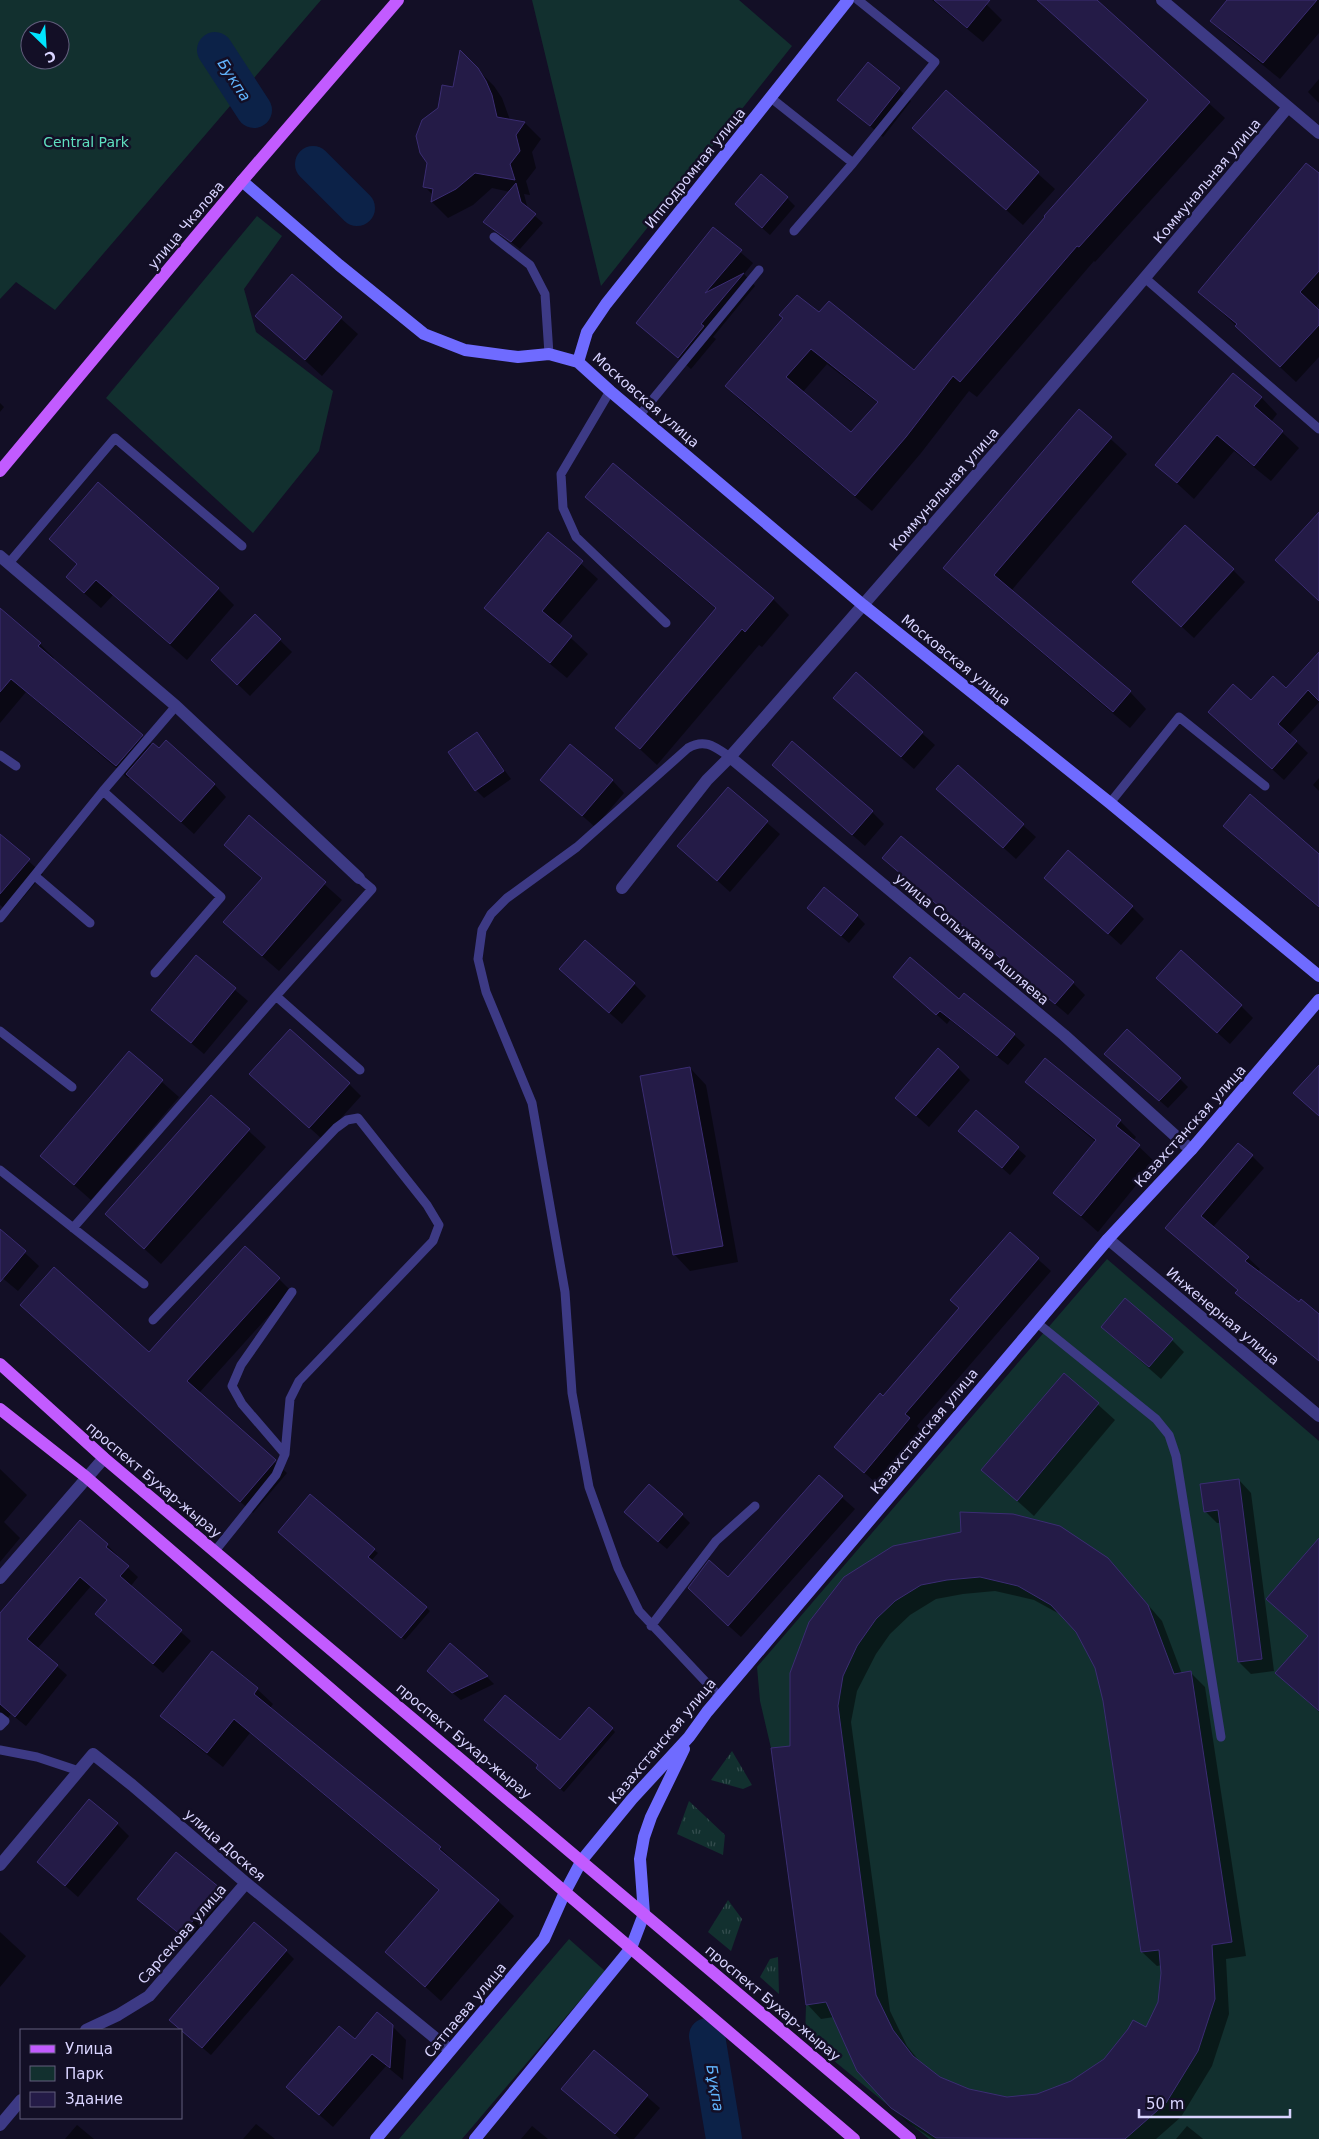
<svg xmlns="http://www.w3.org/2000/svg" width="1319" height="2139" viewBox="0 0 1319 2139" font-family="'DejaVu Sans',sans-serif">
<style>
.grass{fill:url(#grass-tufts)}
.green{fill:#12302f;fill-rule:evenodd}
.shadow{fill:#0007;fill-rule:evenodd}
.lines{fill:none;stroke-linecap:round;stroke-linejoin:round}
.river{stroke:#0c2248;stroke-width:36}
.building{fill:#241b47;stroke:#3b2d73;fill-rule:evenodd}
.lane{stroke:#3d3a85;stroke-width:9}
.street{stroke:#3d3a85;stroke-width:12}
.secondary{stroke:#6f6bff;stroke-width:12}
.primary{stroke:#c25bff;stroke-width:12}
.labels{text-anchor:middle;stroke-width:5;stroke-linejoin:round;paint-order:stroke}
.park-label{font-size:14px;fill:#5fe0c0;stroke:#130f26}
.street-label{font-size:14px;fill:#d9d4ff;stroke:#130f26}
.water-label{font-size:15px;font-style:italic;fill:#62b6ff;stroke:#130f26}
</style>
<defs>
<pattern id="grass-tufts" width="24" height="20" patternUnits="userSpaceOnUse" patternTransform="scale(1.25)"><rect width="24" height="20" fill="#12302f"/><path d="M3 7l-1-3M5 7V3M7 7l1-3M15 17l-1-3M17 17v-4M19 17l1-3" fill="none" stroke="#344d4e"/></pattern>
</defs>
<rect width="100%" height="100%" fill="#130f26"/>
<!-- grass -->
<path class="grass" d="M 732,1751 L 752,1785 L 743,1789 L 711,1780 Z
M 689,1801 L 725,1835 L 723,1855 L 677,1834 Z
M 728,1900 L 742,1919 L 731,1951 L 708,1932 Z
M 778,1957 L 779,1994 L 760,1977 L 770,1959 Z"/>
<!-- green -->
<path class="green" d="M 0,0 L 321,0 L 55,310 L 16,282 L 0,299 ZM 30,30 L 60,30 L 60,60 L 30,60 Z
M 532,0 L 739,0 L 792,46 L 601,286 Z
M 257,216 L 282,236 L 244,289 L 256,332 L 333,391 L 319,451 L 253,533 L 106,398 Z
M 1107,1259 L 1319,1441 L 1319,2139 L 929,2139 L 805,2037 L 806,2005 L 771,1748 L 760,1701 L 757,1667 Z
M 569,1939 L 605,1971 L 462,2139 L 399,2139 Z"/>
<!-- shadow -->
<path class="shadow" d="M 932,0 L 987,0 L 985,3 L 1002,20 L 983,42 Z
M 1038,0 L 1095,0 L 1225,118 L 1095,262 L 1094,261 L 977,397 L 969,391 L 921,453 L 872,511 L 742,402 L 726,386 L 819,314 L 914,372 L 1149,101 ZM 827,364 L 878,403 L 852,434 L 802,393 Z
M 1229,0 L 1319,0 L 1319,33 L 1280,79 L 1228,37 L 1212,20 Z
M 461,53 L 494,86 L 502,98 L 510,120 L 525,123 L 541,139 L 532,152 L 536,168 L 526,181 L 530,195 L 524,194 L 528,210 L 543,223 L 520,249 L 484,221 L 510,192 L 492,188 L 473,205 L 448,218 L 432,202 L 433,195 L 424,186 L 439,109 L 454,89 Z
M 1319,79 L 1319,103 L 1308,92 Z
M 899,89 L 911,101 L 883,137 L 839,100 Z
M 946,92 L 1055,189 L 1023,225 L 914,128 Z
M 1319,175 L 1319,303 L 1315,308 L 1319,311 L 1319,357 L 1296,382 L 1200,292 Z
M 787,198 L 795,206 L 770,235 L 744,212 Z
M 713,229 L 753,263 L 744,274 L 755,286 L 713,337 L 716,339 L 691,369 L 638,323 Z
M 292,275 L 358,334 L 322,376 L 257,316 Z
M 1261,397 L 1277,414 L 1271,422 L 1299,448 L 1271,481 L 1234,451 L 1194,499 L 1157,465 Z
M 0,403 L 4,407 L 0,412 Z
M 1080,411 L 1127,454 L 1011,591 L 1130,692 L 1146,709 L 1130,728 L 961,584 L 945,568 Z
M 586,497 L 773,599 L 789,615 L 762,647 L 759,645 L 657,765 L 617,728 L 717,610 L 603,513 Z
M 548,534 L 598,579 L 558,626 L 588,654 L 567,678 L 502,624 L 486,608 Z
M 50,539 L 218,589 L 234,605 L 187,660 L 113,595 L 101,608 L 84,593 L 67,577 L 78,565 Z
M 1233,570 L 1245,582 L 1194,638 L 1146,594 Z
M 255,616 L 292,652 L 250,696 L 213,660 Z
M 0,623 L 40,644 L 54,658 L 52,660 L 152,745 L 214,784 L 226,797 L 194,834 L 132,778 L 128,778 L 26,692 L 0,723 Z
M 1319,653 L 1319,702 L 1289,735 L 1308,753 L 1284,780 L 1221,723 L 1251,702 L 1286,689 Z
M 856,674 L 935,745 L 914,769 L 847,710 Z
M 476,734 L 484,742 L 511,779 L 484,798 L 476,790 Z
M 958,767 L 1036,837 L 1016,859 L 938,789 Z
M 786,777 L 872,812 L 884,824 L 865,846 Z
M 1319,778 L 1319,791 L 1313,785 Z
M 542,780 L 612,780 L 624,793 L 595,827 Z
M 728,789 L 780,834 L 730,892 L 679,846 Z
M 249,817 L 342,900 L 279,971 L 241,938 L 262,879 L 226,845 Z
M 1224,825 L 1319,855 L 1319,908 L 1239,840 Z
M 0,836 L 43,874 L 10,913 L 0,905 Z
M 884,858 L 1073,983 L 1085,995 L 1068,1015 Z
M 1046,878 L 1132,907 L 1144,919 L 1121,945 Z
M 808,908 L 857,916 L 865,924 L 849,943 Z
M 196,957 L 248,1001 L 204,1054 L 152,1010 Z
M 560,969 L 634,984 L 646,996 L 622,1024 Z
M 895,977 L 960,1001 L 1014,1035 L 1025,1045 L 1008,1065 L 950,1020 L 947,1024 Z
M 1170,990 L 1241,1006 L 1253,1018 L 1230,1044 Z
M 129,1053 L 179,1097 L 91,1200 L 41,1156 Z
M 1114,1061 L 1180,1079 L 1188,1087 L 1168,1108 Z
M 690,1068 L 706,1085 L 738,1262 L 690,1271 L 674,1254 Z
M 958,1068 L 970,1080 L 929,1127 L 896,1098 Z
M 250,1074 L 349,1084 L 361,1096 L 322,1139 Z
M 1027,1082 L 1120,1121 L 1136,1137 L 1133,1141 L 1155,1162 L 1098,1232 L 1054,1193 L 1096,1142 L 1043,1098 Z
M 211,1096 L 266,1147 L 161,1264 L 106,1214 Z
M 976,1112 L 1026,1156 L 1010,1175 L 968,1138 Z
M 1252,1156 L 1264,1168 L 1213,1227 L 1248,1258 L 1260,1269 L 1258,1272 L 1299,1304 L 1319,1316 L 1319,1361 L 1248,1305 L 1237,1293 L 1239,1291 L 1167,1228 Z
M 0,1230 L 39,1266 L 18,1291 L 0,1276 Z
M 1010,1234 L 1051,1271 L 917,1426 L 921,1431 L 877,1484 L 836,1447 L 883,1397 L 960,1309 Z
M 279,1279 L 291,1291 L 199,1393 L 287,1473 L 253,1513 L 34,1317 L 149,1354 Z
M 1102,1327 L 1172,1340 L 1184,1352 L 1161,1379 Z
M 1064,1374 L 1115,1420 L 1034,1516 L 983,1470 Z
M 0,1469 L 27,1495 L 4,1522 L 20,1538 L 0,1562 Z
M 819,1477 L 855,1509 L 741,1637 L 701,1601 L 728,1579 Z
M 1239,1480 L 1251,1493 L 1274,1671 L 1251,1674 L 1239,1662 L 1221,1523 L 1217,1523 L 1205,1511 Z
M 682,1515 L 690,1523 L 667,1549 L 633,1520 Z
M 283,1535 L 374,1550 L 378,1553 L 371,1561 L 430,1611 L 405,1640 Z
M 1319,1540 L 1319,1712 L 1277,1673 L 1309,1637 L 1267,1599 Z
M 107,1545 L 117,1555 L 116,1557 L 138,1577 L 130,1587 L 191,1641 L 163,1673 L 106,1624 L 108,1600 L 91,1586 L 37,1649 L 67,1675 L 26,1726 L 11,1714 L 0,1726 L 0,1615 Z
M 1108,1559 L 1162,1621 L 1182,1674 L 1190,1672 L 1205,1687 L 1246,1956 L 1226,1959 L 1229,2014 L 1212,2066 L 1181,2117 L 1156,2139 L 933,2139 L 907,2122 L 892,2107 L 834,2017 L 821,2019 L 807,2004 L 791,1747 L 844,1578 ZM 995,1591 L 1034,1600 L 1065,1617 L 1077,1631 L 1096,1668 L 1105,1701 L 1142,1952 L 1157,1966 L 1162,1965 L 1159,2003 L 1146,2029 L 1071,2082 L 1037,2095 L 1007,2098 L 969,2090 L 940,2078 L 921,2063 L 907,2046 L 890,2011 L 851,1722 L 857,1691 L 876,1654 L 890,1634 L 910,1615 L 936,1599 L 963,1594 Z
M 212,1653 L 257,1689 L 273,1704 L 270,1708 L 440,1848 L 514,1916 L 441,2001 L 387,1952 L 439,1891 L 250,1733 L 223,1767 L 177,1731 L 162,1716 Z
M 487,1677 L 494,1684 L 461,1700 L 436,1679 Z
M 612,1729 L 615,1732 L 564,1792 L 541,1772 Z
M 117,1824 L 129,1836 L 78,1897 L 38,1862 Z
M 176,1854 L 231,1902 L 194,1947 L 139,1899 Z
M 0,1932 L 26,1956 L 0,1987 Z
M 286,1951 L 294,1959 L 211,2055 L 179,2028 Z
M 392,2026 L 406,2040 L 403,2080 L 386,2066 L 333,2127 L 288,2087 L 355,2041 Z
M 594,2051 L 660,2108 L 634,2139 L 620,2139 L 562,2089 Z
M 256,2124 L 275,2139 L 243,2139 Z
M 77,2125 L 94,2139 L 65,2139 Z
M 532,2126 L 548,2139 L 521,2139 Z
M 1187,2126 L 1202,2138 L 1203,2139 L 1176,2139 Z"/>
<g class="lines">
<!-- river -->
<path class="river" d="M 215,50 L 254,110
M 313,164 L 357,208
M 707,2036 L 724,2139"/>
</g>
<!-- building -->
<path class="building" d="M 934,0 L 990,0 L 967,28 Z
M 1037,0 L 1097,0 L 1210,102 L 1079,247 L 1077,246 L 960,382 L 953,376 L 906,437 L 855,496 L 725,386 L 783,318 L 779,315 L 797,295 L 819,312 L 829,301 L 914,370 L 1045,217 L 1044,216 L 1148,100 ZM 811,349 L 878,402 L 851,432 L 786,377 Z
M 1227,0 L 1317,0 L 1263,63 L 1210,21 Z
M 460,50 L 478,68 L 486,81 L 492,95 L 497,117 L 525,122 L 516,135 L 520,151 L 510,164 L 515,180 L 475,173 L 456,189 L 431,202 L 433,189 L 423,187 L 427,163 L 420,153 L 416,136 L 422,120 L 438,108 L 442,85 L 453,87 Z
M 868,62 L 900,88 L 870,126 L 837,100 Z
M 946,90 L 1039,172 L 1006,210 L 912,128 Z
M 1306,163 L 1319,173 L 1319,271 L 1300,292 L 1319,310 L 1319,325 L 1280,367 L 1235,326 L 1237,324 L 1198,292 Z
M 761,174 L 788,197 L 762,228 L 735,204 Z
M 516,183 L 521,202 L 536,214 L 511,242 L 483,222 Z
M 713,227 L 742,250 L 705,293 L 744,273 L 701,324 L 704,326 L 678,358 L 636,323 Z
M 292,274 L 342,317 L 305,360 L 255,316 Z
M 1233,373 L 1262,397 L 1254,406 L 1283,431 L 1254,466 L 1217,435 L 1177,483 L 1155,465 Z
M 1079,409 L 1112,437 L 994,575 L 1131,691 L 1113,712 L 943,568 Z
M 613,463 L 774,598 L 745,632 L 742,629 L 640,749 L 615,728 L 716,608 L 585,497 Z
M 98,482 L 219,588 L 170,644 L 96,580 L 84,593 L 66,577 L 77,564 L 49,539 Z
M 1319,512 L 1319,601 L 1275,560 Z
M 1185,525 L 1234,569 L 1181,627 L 1132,582 Z
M 548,532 L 583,561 L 542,611 L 572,636 L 550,663 L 484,608 Z
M 0,608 L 41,643 L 38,646 L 143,735 L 116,766 L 11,679 L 0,692 Z
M 255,614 L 281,639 L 237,685 L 211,660 Z
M 1319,652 L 1319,701 L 1308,690 L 1278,724 L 1297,741 L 1272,769 L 1208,712 L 1233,684 L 1251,700 L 1273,676 L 1286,688 Z
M 856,672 L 923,732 L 901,757 L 833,698 Z
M 477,732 L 504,771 L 475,791 L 448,752 Z
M 166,740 L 215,784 L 181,822 L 126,774 L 153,743 L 159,748 Z
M 792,741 L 873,811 L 852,835 L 772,765 Z
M 570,744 L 613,780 L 582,816 L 540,780 Z
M 958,765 L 1024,824 L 1003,848 L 936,789 Z
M 728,787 L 768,821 L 717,881 L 677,846 Z
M 1250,794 L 1319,854 L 1319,907 L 1223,826 Z
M 249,815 L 326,882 L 262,956 L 223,922 L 262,878 L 224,845 Z
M 0,834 L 30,859 L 0,894 Z
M 901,836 L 1074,982 L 1055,1004 L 882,858 Z
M 1068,850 L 1133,906 L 1108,934 L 1044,878 Z
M 824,887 L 858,915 L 841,936 L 807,908 Z
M 585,940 L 635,983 L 609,1013 L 559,969 Z
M 1181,950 L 1242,1005 L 1217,1033 L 1156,978 Z
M 196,955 L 236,988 L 191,1043 L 151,1010 Z
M 910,957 L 959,999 L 964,993 L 1015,1034 L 997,1056 L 940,1011 L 936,1015 L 893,977 Z
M 290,1029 L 350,1083 L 309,1128 L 249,1074 Z
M 1127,1029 L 1181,1078 L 1159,1101 L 1104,1054 Z
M 938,1048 L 959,1067 L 916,1116 L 895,1098 Z
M 129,1051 L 163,1080 L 74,1185 L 40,1156 Z
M 1045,1058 L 1121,1120 L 1116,1126 L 1140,1145 L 1081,1216 L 1053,1193 L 1096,1140 L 1025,1082 Z
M 1319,1065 L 1319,1116 L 1293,1093 Z
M 690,1067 L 723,1246 L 673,1255 L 640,1076 Z
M 211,1095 L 250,1129 L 144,1249 L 105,1214 Z
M 976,1110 L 1019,1147 L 1002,1168 L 958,1131 Z
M 1238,1143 L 1253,1155 L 1201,1216 L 1249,1257 L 1245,1261 L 1299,1302 L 1301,1299 L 1319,1314 L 1319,1361 L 1235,1293 L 1238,1290 L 1165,1228 Z
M 0,1229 L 26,1251 L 0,1282 Z
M 1010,1232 L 1039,1258 L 905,1414 L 910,1418 L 864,1473 L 834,1447 L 880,1393 L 883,1396 L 959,1308 L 950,1300 Z
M 245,1246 L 280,1278 L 187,1381 L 276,1460 L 240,1502 L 20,1305 L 54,1267 L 149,1352 Z
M 1125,1298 L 1173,1339 L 1149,1367 L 1101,1327 Z
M 1064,1373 L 1099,1403 L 1017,1501 L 981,1470 Z
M 819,1475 L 843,1496 L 728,1626 L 688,1588 L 709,1560 L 728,1577 Z
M 1239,1479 L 1262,1659 L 1238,1662 L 1218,1510 L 1204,1512 L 1200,1484 Z
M 649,1484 L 683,1514 L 658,1542 L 624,1512 Z
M 310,1494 L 375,1549 L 368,1557 L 427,1607 L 401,1638 L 278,1532 Z
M 960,1512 L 1013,1514 L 1060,1526 L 1108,1558 L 1148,1605 L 1174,1674 L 1191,1671 L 1232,1942 L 1212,1945 L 1215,1999 L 1198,2051 L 1166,2103 L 1125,2139 L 936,2138 L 891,2108 L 857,2071 L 826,2002 L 806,2005 L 771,1748 L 790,1746 L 790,1673 L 809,1622 L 844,1577 L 893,1546 L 961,1532 ZM 980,1577 L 1018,1586 L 1051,1605 L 1076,1632 L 1095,1668 L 1103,1701 L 1141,1952 L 1159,1950 L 1161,1973 L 1158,2002 L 1146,2027 L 1133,2020 L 1128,2029 L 1104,2059 L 1071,2081 L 1037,2094 L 1007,2097 L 969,2089 L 940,2077 L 913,2056 L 893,2030 L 876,1995 L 838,1706 L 843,1676 L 857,1646 L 876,1619 L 895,1601 L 921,1585 L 947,1580 Z
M 80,1520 L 108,1544 L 106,1547 L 129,1566 L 120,1576 L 182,1630 L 153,1664 L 95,1614 L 107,1600 L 80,1577 L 27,1639 L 58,1665 L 15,1717 L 0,1704 L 0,1613 Z
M 1319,1538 L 1319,1711 L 1275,1673 L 1308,1636 L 1266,1599 Z
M 450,1643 L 488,1676 L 452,1693 L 427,1671 Z
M 212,1651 L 258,1688 L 254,1694 L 441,1847 L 439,1849 L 499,1900 L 425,1987 L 385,1952 L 439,1890 L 234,1719 L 207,1753 L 160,1716 Z
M 505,1695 L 560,1740 L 589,1707 L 613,1728 L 560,1789 L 536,1768 L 538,1765 L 484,1720 Z
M 89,1799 L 118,1823 L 65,1886 L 37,1862 Z
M 176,1852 L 220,1888 L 181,1935 L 137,1899 Z
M 254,1922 L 287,1950 L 202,2048 L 169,2020 Z
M 377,2012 L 393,2025 L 390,2068 L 372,2054 L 319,2115 L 286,2087 L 339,2026 L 355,2039 Z
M 594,2050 L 648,2095 L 615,2134 L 561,2089 Z"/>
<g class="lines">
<!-- lane -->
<path class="lane" d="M 771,98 L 853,163 L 935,62 L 858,0
M 794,231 L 853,163
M 494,237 L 530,265 L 545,294 L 549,354
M 1146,279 L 1319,429
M 610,391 L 561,474 L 563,508 L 576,537 L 666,623
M 639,416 L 759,270
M 9,563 L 115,438 L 242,546
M 0,755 L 16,766
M 1110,803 L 1179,717 L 1265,786
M 35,876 L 90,923
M 0,918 L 103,791
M 155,973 L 221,897 L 103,791 L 176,706
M 276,996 L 360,1070
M 0,1031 L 72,1087
M 0,1170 L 144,1284
M 73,1228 L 276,996 L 372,889 L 359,878
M 153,1320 L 336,1128 L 347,1120 L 358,1118 L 427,1205 L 439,1225 L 433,1241 L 299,1381 L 290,1399 L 285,1454 L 276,1475 L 215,1551
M 1036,1322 L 1156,1419 L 1169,1435 L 1176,1456 L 1221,1737
M 285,1454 L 242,1404 L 232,1386 L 241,1365 L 292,1292
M 651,1626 L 716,1541 L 755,1506
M 720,1697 L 639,1611 L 618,1568 L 589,1487 L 572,1393 L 565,1292 L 532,1103 L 486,992 L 478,959 L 482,930 L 491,914 L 507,898 L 577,847 L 688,748 C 705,738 715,747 730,757
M 0,1717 L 5,1721 L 0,1726
M 0,1750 L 37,1757 L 79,1771"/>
<!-- street -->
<path class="street" d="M 1162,0 L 1319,133
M 0,556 L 176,706 L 359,878
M 730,757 L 1064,1035 L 1191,1150
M 622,888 L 707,780 L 730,757 C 918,543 1106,327 1288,107
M 1108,1239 L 1319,1416
M 0,1578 L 104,1458
M 0,1865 L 93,1754 L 132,1785 L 246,1883 L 450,2050
M 86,2030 L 118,2015 L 149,1996 L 246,1883
M 0,2125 L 21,2100"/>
<!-- secondary -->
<path class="secondary" d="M 242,181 L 339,265 L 424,334 L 465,350 L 518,357 L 549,354 L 578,362 L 610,391 L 863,605 L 1110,803 L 1319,976
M 578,362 L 587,332 L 606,304 L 848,0
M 376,2139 L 544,1939 L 565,1892 L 582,1860 L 632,1799 L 689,1737 L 707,1712 L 1108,1239 L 1191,1150 L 1319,1000
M 475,2139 L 631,1948 L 644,1914 L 640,1859 L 644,1837 L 651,1817 L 684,1749"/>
<!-- primary -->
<path class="primary" d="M 0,471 L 242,181 L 398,0
M 0,1364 L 104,1458 L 910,2139
M 0,1409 L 86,1477 L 565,1892 L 854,2139"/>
</g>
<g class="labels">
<!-- park labels -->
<g class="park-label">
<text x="86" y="147">Central Park</text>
</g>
<!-- street labels -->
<g class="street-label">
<text transform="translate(695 168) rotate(-51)" y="5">Ипподромная улица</text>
<text transform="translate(1207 181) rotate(-50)" y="5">Коммунальная улица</text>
<text transform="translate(186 225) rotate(-50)" y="5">улица Чкалова</text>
<text transform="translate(646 400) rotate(41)" y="5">Московская улица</text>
<text transform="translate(944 489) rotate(-49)" y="5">Коммунальная улица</text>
<text transform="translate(956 660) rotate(39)" y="5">Московская улица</text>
<text transform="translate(972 939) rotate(40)" y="5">улица Сопыжана Ашляева</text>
<text transform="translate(1190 1126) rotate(-48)" y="5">Казахстанская улица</text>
<text transform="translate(1223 1316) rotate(40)" y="5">Инженерная улица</text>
<text transform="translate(924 1431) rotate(-50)" y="5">Казахстанская улица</text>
<text transform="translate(154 1480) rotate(40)" y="5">проспект Бухар-жырау</text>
<text transform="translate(464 1741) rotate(40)" y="5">проспект Бухар-жырау</text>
<text transform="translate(662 1741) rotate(-50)" y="5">Казахстанская улица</text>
<text transform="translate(225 1845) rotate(41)" y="5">улица Доскея</text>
<text transform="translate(182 1934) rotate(-49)" y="5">Сарсекова улица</text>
<text transform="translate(773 2003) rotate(40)" y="5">проспект Бухар-жырау</text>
<text transform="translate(465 2010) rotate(-50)" y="5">Сатпаева улица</text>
</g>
<!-- water labels -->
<g class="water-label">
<text transform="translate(234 80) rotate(57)" y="5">Букпа</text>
<text transform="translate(715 2088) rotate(81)" y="5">Бұқпа</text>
</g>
</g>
<!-- legend -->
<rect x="20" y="2029" width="162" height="90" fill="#130f26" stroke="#625e7d"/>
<rect x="30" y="2045" width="25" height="8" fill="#c25bff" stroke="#625e7d"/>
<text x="65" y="2054" font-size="15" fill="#d9d4ff">Улица</text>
<rect x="30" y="2066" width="25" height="15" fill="#12302f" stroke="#625e7d"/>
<text x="65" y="2079" font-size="15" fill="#d9d4ff">Парк</text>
<rect x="30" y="2092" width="25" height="15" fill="#241b47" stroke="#625e7d"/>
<text x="65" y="2104" font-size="15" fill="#d9d4ff">Здание</text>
<!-- north arrow -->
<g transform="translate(45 45) rotate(155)"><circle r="24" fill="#130f26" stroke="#625e7d"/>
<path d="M0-4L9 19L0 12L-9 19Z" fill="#00e5ff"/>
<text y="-8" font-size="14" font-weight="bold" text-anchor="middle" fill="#d9d4ff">С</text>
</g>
<!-- scale -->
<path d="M1139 2109v8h151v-8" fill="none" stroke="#d9d4ff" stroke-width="2.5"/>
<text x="1146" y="2109" font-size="15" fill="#d9d4ff" stroke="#130f26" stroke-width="4" paint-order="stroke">50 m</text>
</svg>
